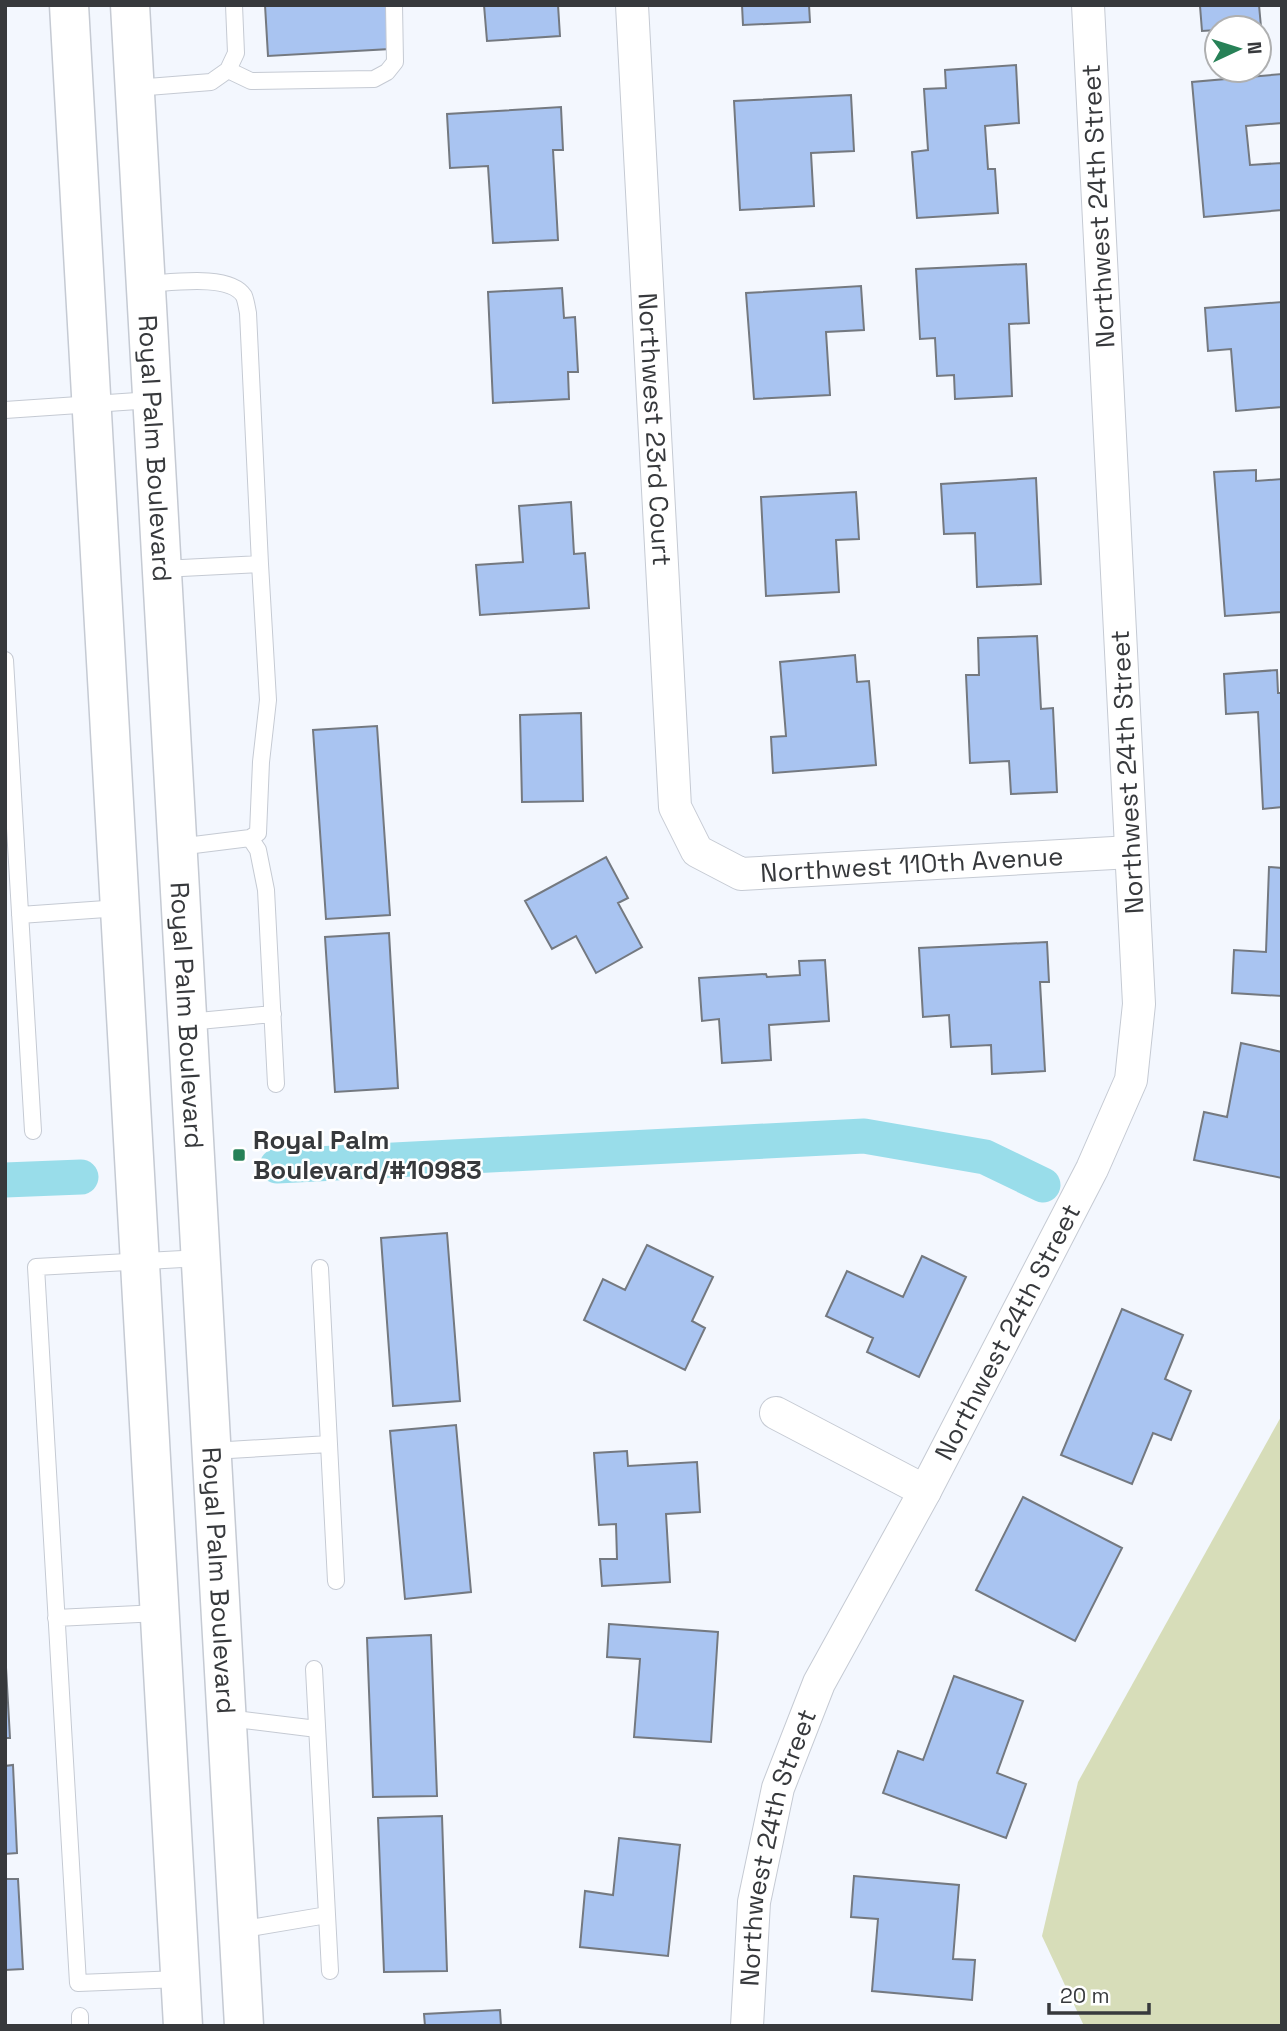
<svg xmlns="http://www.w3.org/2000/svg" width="1287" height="2031" viewBox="0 0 1287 2031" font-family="'Space Grotesk',sans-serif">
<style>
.green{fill:#d7ddb9}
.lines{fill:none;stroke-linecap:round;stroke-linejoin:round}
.canal{stroke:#99ddea;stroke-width:35}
.building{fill:#a9c4f1;stroke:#747980;stroke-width:2}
.service-casing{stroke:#c5cad3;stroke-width:18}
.minor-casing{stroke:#c5cad3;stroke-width:34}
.secondary-casing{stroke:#c5cad3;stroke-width:41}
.service{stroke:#fff;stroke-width:16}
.minor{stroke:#fff;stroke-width:32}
.secondary{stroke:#fff;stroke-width:38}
.poi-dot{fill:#278157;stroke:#fff;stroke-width:2.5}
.labels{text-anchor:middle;stroke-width:5;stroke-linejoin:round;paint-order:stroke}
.street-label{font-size:26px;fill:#37393c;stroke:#fff}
.poi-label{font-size:26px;font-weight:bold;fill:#37393c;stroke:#fff;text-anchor:start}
</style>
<rect width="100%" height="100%" fill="#f3f7fe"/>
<!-- green -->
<path class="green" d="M 1282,1415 L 1282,2026 L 1084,2026 L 1042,1936 L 1078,1782 Z"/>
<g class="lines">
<!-- canal -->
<path class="canal" d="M 277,1166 L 864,1136 L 985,1157 L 1043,1185
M 5,1180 L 81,1177"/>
</g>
<!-- building -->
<path class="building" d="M 265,5 L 387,5 L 390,49 L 268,56 Z
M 484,5 L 558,5 L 560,36 L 487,41 Z
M 742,5 L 809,5 L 810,22 L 743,25 Z
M 1189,5 L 1259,5 L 1261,27 L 1217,28 L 1217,30 L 1202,31 L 1200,6 Z
M 1016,65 L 1019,123 L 985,126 L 988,169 L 995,169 L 998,213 L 917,218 L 912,152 L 928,150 L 924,89 L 946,88 L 945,70 Z
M 1282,74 L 1282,123 L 1246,126 L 1250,165 L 1282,163 L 1282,210 L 1204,217 L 1192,82 Z
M 851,95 L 854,151 L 811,153 L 814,206 L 740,210 L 734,101 Z
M 561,107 L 563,150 L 553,150 L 558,240 L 493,243 L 488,166 L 450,168 L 447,114 Z
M 1026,264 L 1029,323 L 1009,324 L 1012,396 L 955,399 L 954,375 L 937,376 L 935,338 L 920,339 L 916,269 Z
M 861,286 L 864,330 L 826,332 L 830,395 L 754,399 L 746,293 Z
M 562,288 L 564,318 L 575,317 L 578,372 L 568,372 L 569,399 L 493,403 L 488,292 Z
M 1282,302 L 1282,407 L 1236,411 L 1231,349 L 1208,351 L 1205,308 Z
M 1256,470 L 1256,481 L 1282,479 L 1282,612 L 1225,616 L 1214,472 Z
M 1036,478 L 1041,584 L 977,587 L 975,533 L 944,534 L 941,484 Z
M 856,492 L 859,539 L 836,540 L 839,592 L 766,596 L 761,497 Z
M 571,502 L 574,554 L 585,553 L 589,608 L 480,615 L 476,565 L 523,562 L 519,506 Z
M 1037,636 L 1041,709 L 1053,708 L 1057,792 L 1011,794 L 1009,761 L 970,763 L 966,675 L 979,675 L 978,638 Z
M 855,655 L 857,682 L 869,681 L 876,765 L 773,773 L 771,737 L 786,736 L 780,662 Z
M 1277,670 L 1278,693 L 1282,693 L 1282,807 L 1263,809 L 1258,712 L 1226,714 L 1224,674 Z
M 581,713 L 583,801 L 522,802 L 520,715 Z
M 377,726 L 390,915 L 326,919 L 313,730 Z
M 606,857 L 628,898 L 618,903 L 642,947 L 596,973 L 576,936 L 552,949 L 525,901 Z
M 1269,867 L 1282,868 L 1282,996 L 1232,993 L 1234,950 L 1266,952 Z
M 389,933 L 398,1088 L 335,1092 L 325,937 Z
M 1047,942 L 1049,982 L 1040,982 L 1045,1071 L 992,1074 L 991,1045 L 951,1047 L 949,1015 L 923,1017 L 919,948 Z
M 825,960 L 829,1021 L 769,1025 L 771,1060 L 722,1063 L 719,1019 L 702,1021 L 699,978 L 766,974 L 767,977 L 800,975 L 799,961 Z
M 1241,1043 L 1282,1052 L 1282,1178 L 1194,1160 L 1204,1112 L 1227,1117 Z
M 447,1233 L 460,1401 L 393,1406 L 381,1238 Z
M 647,1245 L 713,1277 L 692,1321 L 705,1328 L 685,1370 L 584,1320 L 603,1279 L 625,1290 Z
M 922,1256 L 966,1277 L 919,1377 L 867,1352 L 873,1338 L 826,1316 L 847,1271 L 903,1297 Z
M 1122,1309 L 1183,1335 L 1165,1379 L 1191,1391 L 1171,1440 L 1153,1433 L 1132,1484 L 1061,1455 Z
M 456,1425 L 471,1592 L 405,1599 L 390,1431 Z
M 627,1451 L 628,1466 L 697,1462 L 700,1512 L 666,1514 L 670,1582 L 602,1586 L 600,1559 L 617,1559 L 616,1524 L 599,1525 L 594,1453 Z
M 1023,1497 L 1122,1548 L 1075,1641 L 976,1590 Z
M 609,1624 L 718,1632 L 711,1742 L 634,1737 L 640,1659 L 607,1657 Z
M 431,1635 L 437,1796 L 373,1797 L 367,1638 Z
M 5,1650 L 10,1738 L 5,1738 Z
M 954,1676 L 1023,1701 L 997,1773 L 1026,1784 L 1006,1838 L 883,1793 L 898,1751 L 923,1760 Z
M 13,1765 L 17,1853 L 5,1854 L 5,1766 Z
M 442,1816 L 447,1971 L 384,1972 L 378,1818 Z
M 619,1838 L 680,1845 L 668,1956 L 580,1947 L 585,1891 L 613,1895 Z
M 854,1876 L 959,1885 L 953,1959 L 975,1960 L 972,2000 L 872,1991 L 878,1919 L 851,1917 Z
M 5,1879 L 18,1879 L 23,1969 L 5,1970 Z
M 500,2010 L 501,2026 L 425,2026 L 424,2014 Z"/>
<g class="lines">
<defs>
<path id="service" d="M 228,70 L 251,81 L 374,79 L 387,72 L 395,62 L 394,5
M 135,88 L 211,82 L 228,70 L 236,53 L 234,5
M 146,284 C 169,283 230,273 244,296 C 246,301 247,308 248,313 L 260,564
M 5,410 L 152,400
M 162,569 L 260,564 L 268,700 L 261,762 L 258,833 L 250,838 L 178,847
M 5,660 L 33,1131
M 250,838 L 258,850 L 266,890 L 276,1084
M 20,915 L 120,908
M 188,1022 L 273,1014
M 320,1268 L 336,1581
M 212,1451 L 329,1444
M 56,1618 L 159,1613
M 314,1669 L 330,1971
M 227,1718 L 317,1729
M 239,1930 L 327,1915
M 180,1979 L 78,1983 L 36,1267 L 201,1258
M 80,2016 L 80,2026"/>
<g id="minor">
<path id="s1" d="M 632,5 L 675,807 L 697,851 L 741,874 L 1131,852"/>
<path d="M 776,1413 L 925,1491"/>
<path id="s2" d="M 747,2026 L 754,1902 L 778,1788 L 819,1683 L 925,1491 L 1092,1169 L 1131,1080 L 1139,1004 L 1088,5"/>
</g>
<g id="secondary">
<path d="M 69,5 L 183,2026"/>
<path id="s3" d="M 130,5 L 244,2026"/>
</g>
</defs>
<!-- service casing -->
<use href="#service" class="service-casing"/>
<!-- minor casing -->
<use href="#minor" class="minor-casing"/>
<!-- secondary casing -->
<use href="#secondary" class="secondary-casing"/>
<!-- service -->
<use href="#service" class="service"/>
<!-- minor -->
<use href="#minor" class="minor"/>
<!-- secondary -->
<use href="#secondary" class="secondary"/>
</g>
<!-- markers -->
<rect class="poi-dot" x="232" y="1148" width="14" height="14" rx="3.5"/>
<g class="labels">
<!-- street labels -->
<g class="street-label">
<text transform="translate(1098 206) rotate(-93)" y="9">Northwest 24th Street</text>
<text dy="9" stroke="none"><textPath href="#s1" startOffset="425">Northwest 23rd Court</textPath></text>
<text dy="9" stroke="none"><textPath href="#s3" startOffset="444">Royal Palm Boulevard</textPath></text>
<text transform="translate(1127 772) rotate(-93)" y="9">Northwest 24th Street</text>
<text dy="9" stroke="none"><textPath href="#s1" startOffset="1073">Northwest 110th Avenue</textPath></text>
<text dy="9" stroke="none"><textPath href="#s3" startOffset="1012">Royal Palm Boulevard</textPath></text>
<text dy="9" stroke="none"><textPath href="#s2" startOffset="752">Northwest 24th Street</textPath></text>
<text dy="9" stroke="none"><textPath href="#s3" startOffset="1578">Royal Palm Boulevard</textPath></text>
<text dy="9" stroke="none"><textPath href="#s2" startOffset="182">Northwest 24th Street</textPath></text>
</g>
<!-- poi labels -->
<g class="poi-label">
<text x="253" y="1149">Royal Palm<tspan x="253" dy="30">Boulevard/#10983</tspan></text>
</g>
</g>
<!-- border -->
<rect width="1287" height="2031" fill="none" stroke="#37393c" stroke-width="14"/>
<!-- north arrow -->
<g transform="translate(1238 49) rotate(86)"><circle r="33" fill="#ffffff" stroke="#afb0b1" stroke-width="2"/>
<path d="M0-5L12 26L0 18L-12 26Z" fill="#278157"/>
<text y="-10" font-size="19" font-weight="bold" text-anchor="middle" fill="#37393c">N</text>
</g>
<!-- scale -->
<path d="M1049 2003v10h100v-10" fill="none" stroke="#37393c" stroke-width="3.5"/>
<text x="1060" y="2003" font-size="21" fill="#37393c" stroke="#ffffff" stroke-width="5" paint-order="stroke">20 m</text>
</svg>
